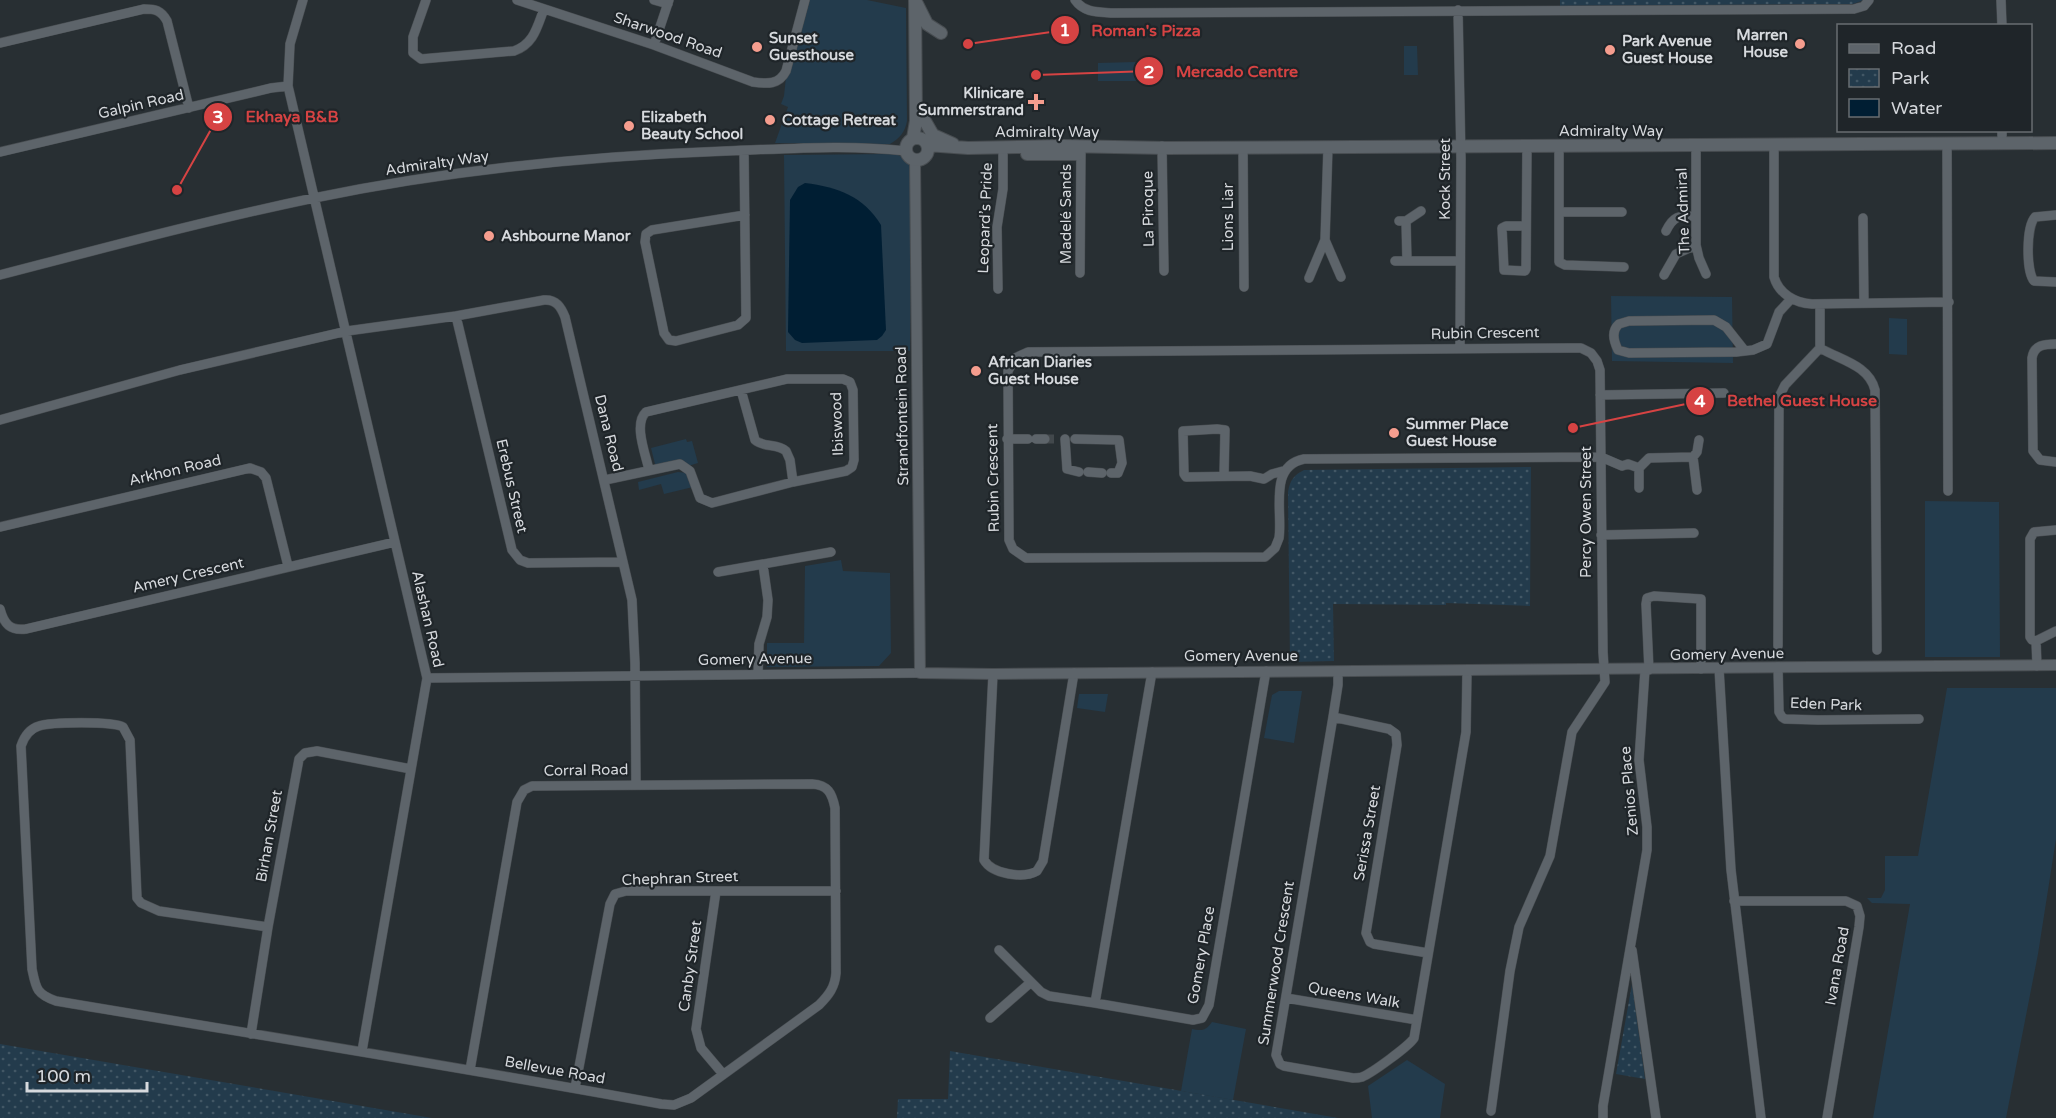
<svg xmlns="http://www.w3.org/2000/svg" width="2056" height="1118" viewBox="0 0 2056 1118" font-family="'Varela Round',sans-serif">
<style>
.grass{fill:#233b4c}
.park{fill:url(#park-dots)}
.water{fill:#001e33}
.lines{fill:none;stroke-linecap:round;stroke-linejoin:round}
.minor-tunnel{stroke:#42484c;stroke-width:9;stroke-dasharray:9 4.5;stroke-linecap:butt}
.minor-casing{stroke:#484d51;stroke-width:10}
.tertiary-casing{stroke:#484d51;stroke-width:12}
.secondary-casing{stroke:#484d51;stroke-width:14}
.minor{stroke:#5d646a;stroke-width:9}
.tertiary{stroke:#5d646a;stroke-width:10}
.secondary{stroke:#5d646a;stroke-width:12}
.poi-dot{fill:#f59d8e;stroke:#1f2529;stroke-width:2}
.labels{text-anchor:middle;stroke-width:4.5;stroke-linejoin:round;paint-order:stroke}
.street-label{font-size:15px;fill:#d6d9dd;stroke:#1f2529}
.poi-label{font-size:15px;font-weight:bold;fill:#d6d9dd;stroke:#1f2529;text-anchor:start}
.leader{fill:none;stroke:#d64343;stroke-width:2}
.callout-dot{fill:#d64343;stroke:#1f2529;stroke-width:2}
.mark-label{font-size:18px;text-anchor:middle;font-weight:bold;fill:#fff}
.callout-label{font-size:16px;text-anchor:middle;font-weight:bold;fill:#d64343;stroke:#1f2529;stroke-width:4.5;stroke-linejoin:round;paint-order:stroke}
</style>
<defs>
<pattern id="park-dots" width="8" height="8" patternUnits="userSpaceOnUse" patternTransform="scale(1.5)"><rect width="8" height="8" fill="#233b4c"/><path d="M2 2h.1M6 6h.1" fill="none" stroke="#425765" stroke-width="1.8" stroke-linecap="round"/></pattern>
</defs>
<rect width="100%" height="100%" fill="#282f33"/>
<!-- grass -->
<path class="grass" d="M 810,0 L 867,0 L 906,8 L 907,121 C 905,132 900,138 890,144 L 775,143 L 788,107 L 781,104 L 784,96 L 786,77 L 792,65 Z
M 1404,46 L 1417,46 L 1418,75 L 1404,75 Z
M 1136,62 L 1136,81 L 1098,81 L 1098,63 Z
M 895,154 C 905,157 910,161 912,171 L 910,351 L 786,351 L 784,155 Z
M 1611,296 L 1732,297 L 1733,363 L 1612,361 Z
M 1889,318 L 1907,319 L 1907,355 L 1889,354 Z
M 686,439 L 687,442 L 692,441 L 698,463 L 688,466 L 656,468 L 651,448 Z
M 678,472 L 687,473 L 693,487 L 664,494 L 661,484 L 639,490 L 638,482 Z
M 1925,501 L 1999,502 L 2000,657 L 1925,657 Z
M 841,560 L 843,571 L 890,573 L 891,653 L 879,666 L 767,667 L 767,643 L 804,643 L 805,566 Z
M 1947,688 L 2056,688 L 2056,839 L 2038,954 L 2006,1118 L 1873,1118 L 1910,904 L 1872,903 L 1867,898 L 1881,898 L 1885,890 L 1885,856 L 1918,856 Z
M 1279,691 L 1302,691 L 1294,743 L 1264,738 L 1272,695 Z
M 1079,694 L 1108,694 L 1105,712 L 1077,708 Z
M 1212,1022 L 1246,1029 L 1233,1100 L 1181,1091 L 1192,1029 C 1201,1031 1206,1031 1212,1022 Z
M 1407,1060 L 1445,1084 L 1440,1118 L 1372,1118 L 1368,1086 Z"/>
<!-- park -->
<path class="park" d="M 1560,0 L 1864,0 L 1853,4 L 1560,6 Z
M 1531,467 L 1530,606 L 1446,603 L 1446,605 L 1333,604 L 1334,661 L 1290,662 L 1288,492 C 1290,480 1294,475 1304,470 Z
M 1632,984 L 1645,1079 L 1616,1074 Z
M 0,1044 L 432,1118 L 0,1118 Z
M 950,1051 L 1338,1118 L 897,1118 L 898,1099 L 948,1099 Z"/>
<!-- water -->
<path class="water" d="M 805,183 C 838,187 863,196 881,225 L 886,330 L 882,336 L 877,340 L 802,343 L 795,340 L 788,332 L 790,200 L 798,187 Z"/>
<g class="lines">
<!-- minor-tunnel -->
<path class="minor-tunnel" d="M 1045,439 L 1054,439"/>
<defs>
<path id="minor" d="M 303,0 L 290,44 L 288,86 L 427,678 L 362,1051
M 426,0 L 413,37 L 413,53 L 421,59 L 514,51 C 534,44 537,27 544,9
M 517,0 L 654,45 L 753,82 C 767,84 779,85 786,71 L 805,0
M 654,0 L 668,4
M 1075,0 C 1084,13 1098,12 1113,13 L 1854,9 L 1864,6 L 1869,0
M 2001,0 L 2002,26
M 1458,10 L 1461,159 L 1460,348
M 0,43 L 144,9 C 155,9 161,10 167,21 L 189,108
M 654,45 L 669,0
M 2002,130 L 2002,143
M 1774,144 L 1774,277 C 1779,294 1795,303 1812,304 L 1949,302
M 1947,144 L 1948,491
M 1696,145 L 1696,245 L 1699,258 L 1706,274
M 1162,146 L 1164,271
M 1559,146 L 1559,262 L 1565,265 L 1624,267
M 1243,147 L 1244,287
M 744,151 L 746,318 L 738,325 L 676,341 L 669,340 L 664,333 L 645,242 L 646,234 L 652,230 L 745,215
M 0,152 L 271,88 L 288,86
M 1560,212 L 1622,212
M 2056,215 L 2035,217 C 2026,227 2026,271 2034,281 L 2056,282
M 1863,218 L 1864,303
M 1399,221 L 1406,221 L 1407,261
M 1406,221 L 1421,211
M 1526,226 L 1506,226 L 1502,228 L 1504,270 L 1525,271 L 1526,269 L 1527,146
M 1666,231 C 1674,215 1679,216 1696,216
M 1325,240 L 1341,277
M 1395,261 L 1460,261
M 1080,273 L 1081,148
M 0,275 C 104,248 208,220 314,198 C 449,170 588,156 726,151 C 785,149 847,144 906,151
M 1664,275 L 1676,254 L 1696,245
M 1309,278 L 1325,240 L 1328,147
M 998,289 L 997,227 L 1003,189 L 1003,148
M 456,316 L 512,550 L 520,560 L 528,563 L 623,562
M 2056,344 C 2044,344 2034,345 2032,358 L 2033,451 L 2040,460 L 2056,462
M 1820,348 C 1840,360 1869,365 1875,390 L 1877,650
M 1745,351 L 1726,327 L 1714,320 L 1629,321 L 1619,324 C 1611,331 1614,342 1618,350 L 1629,353 L 1736,352 L 1753,350 L 1767,344 L 1779,312 L 1791,299
M 741,390 L 755,440 C 764,448 777,443 786,451 L 790,460 L 793,482
M 1600,395 L 1724,393
M 0,420 L 180,370 L 347,331 L 456,316 L 544,300 C 556,299 561,307 565,317 L 632,600 L 635,663 L 636,784
M 1007,439 L 1028,439
M 1036,439 L 1045,439
M 1065,439 L 1067,469 L 1079,472
M 1075,439 L 1119,440 L 1122,463 L 1118,473 L 1111,473
M 1693,457 L 1697,452 L 1699,440
M 1639,468 L 1649,458 L 1693,457 L 1697,490
M 1088,472 L 1102,473
M 1224,476 L 1225,430 L 1217,429 L 1183,431 L 1184,474 L 1186,477 L 1250,476 L 1264,479 L 1272,474 L 1283,471
M 605,480 L 680,464 L 690,471 L 700,498 L 712,503 L 793,482 L 846,471 L 852,467 L 854,460 L 853,390 L 850,382 L 843,379 L 787,379 L 646,412 C 633,424 646,455 649,470
M 0,527 L 250,468 L 261,472 L 266,478 L 288,566
M 1601,535 L 1694,533
M 718,572 L 831,552
M 0,609 C 4,624 10,631 26,629 L 395,542
M 2036,641 L 2056,631
M 1778,646 L 1779,397 L 1785,385 L 1820,348 L 1820,304
M 2037,666 L 2036,641 L 2032,640 L 2030,637 L 2030,539 L 2034,532 L 2056,530
M 1778,667 L 1779,712 L 1782,717 L 1785,719 L 1818,720 L 1919,719
M 1719,668 L 1731,870 L 1761,1118
M 1649,670 L 1646,604 L 1647,598 L 1654,596 L 1701,599 L 1701,669
M 1338,671 L 1338,685 L 1333,717 L 1276,1055 L 1280,1064 L 1284,1066 L 1353,1078 C 1357,1078 1359,1078 1362,1077 C 1372,1073 1409,1046 1414,1038 L 1466,732 L 1467,671
M 1152,672 L 1095,1003 L 1193,1020 L 1202,1018 L 1209,1005 L 1266,671
M 758,674 L 759,644 L 767,617 L 768,600 L 763,565
M 993,674 L 984,860 C 992,874 1023,879 1037,871 L 1043,861 L 1074,673
M 427,678 L 920,673
M 1333,717 L 1389,729 L 1396,734 L 1397,745 L 1366,933 L 1370,942 L 1374,944 L 1428,953
M 716,891 L 696,1029 L 701,1048 L 723,1074
M 1734,901 L 1846,901 L 1857,906 L 1860,916 L 1859,927 L 1827,1118
M 268,927 L 159,911 L 141,903 L 137,898 L 130,740 L 123,727 C 113,721 50,722 39,726 C 29,729 24,737 21,746 L 32,969 C 36,988 36,994 56,1001 C 258,1035 460,1067 661,1104 L 674,1105 L 691,1098 L 819,1005 C 829,995 835,987 836,973 L 835,808 C 832,793 828,785 812,784 L 532,786 L 524,790 L 517,802 L 470,1070
M 999,950 L 1041,992 L 1049,996 L 1095,1003
M 1632,950 L 1656,1118
M 1286,998 L 1417,1020
M 990,1018 L 1030,983
M 251,1034 L 268,927 L 299,759 L 305,753 L 317,751 L 411,769
M 575,1088 L 610,904 L 615,894 L 626,891 L 836,891
M 1491,1111 L 1510,971 L 1519,927 L 1550,856 L 1572,732 L 1605,682 L 1603,652 L 1600,370 L 1597,361 L 1591,353 L 1581,348 L 1572,348 L 1028,352 L 1015,358 L 1008,371 L 1009,540 L 1013,549 L 1026,558 L 1265,557 L 1275,548 L 1279,538 C 1283,512 1268,466 1304,459 L 1601,457 L 1622,466 L 1628,464 L 1639,468 L 1639,488
M 1603,1118 L 1603,1106 L 1647,850 L 1647,827 L 1639,760 L 1645,670"/>
<path id="tertiary" d="M 915,160 L 920,673 L 993,674 L 2056,665"/>
<path id="secondary" d="M 917,4 L 927,24 L 941,33
M 918,109 L 933,135 L 953,144
M906 149a11 11 0 1 1 22 0a11 11 0 1 1-22 0Z
M 913,138 L 916,121 L 915,0
M 927,145 L 968,148 L 1063,146 L 1166,148 L 2056,143
M 1027,154 L 1079,154"/>
</defs>
<!-- minor casing -->
<use href="#minor" class="minor-casing"/>
<!-- tertiary casing -->
<use href="#tertiary" class="tertiary-casing"/>
<!-- secondary casing -->
<use href="#secondary" class="secondary-casing"/>
<!-- minor -->
<use href="#minor" class="minor"/>
<!-- tertiary -->
<use href="#tertiary" class="tertiary"/>
<!-- secondary -->
<use href="#secondary" class="secondary"/>
</g>
<!-- markers -->
<g class="poi-dot">
<circle cx="1800" cy="44" r="6"/>
<circle cx="757" cy="47" r="6"/>
<circle cx="1610" cy="50" r="6"/>
<path d="M1033 93h6v6h6v6h-6v6h-6v-6h-6v-6h6z"/>
<circle cx="770" cy="120" r="6"/>
<circle cx="629" cy="126" r="6"/>
<circle cx="489" cy="236" r="6"/>
<circle cx="976" cy="371" r="6"/>
<circle cx="1394" cy="433" r="6"/>
</g>
<g class="labels">
<!-- street labels -->
<g class="street-label">
<text transform="translate(668 35) rotate(19)" y="5">Sharwood Road</text>
<text transform="translate(141 104) rotate(-13)" y="5">Galpin Road</text>
<text x="1611" y="136">Admiralty Way</text>
<text x="1047" y="137">Admiralty Way</text>
<text transform="translate(437 163) rotate(-8)" y="5">Admiralty Way</text>
<text transform="translate(1445 179) rotate(-90)" y="5">Kock Street</text>
<text transform="translate(1148 209) rotate(-91)" y="5">La Piroque</text>
<text transform="translate(1683 211) rotate(-92)" y="5">The Admiral</text>
<text transform="translate(1066 214) rotate(-90)" y="5">Madelé Sands</text>
<text transform="translate(1228 217) rotate(-90)" y="5">Lions Liar</text>
<text transform="translate(985 218) rotate(-88)" y="5">Leopard’s Pride</text>
<text transform="translate(1485 333) rotate(-1)" y="5">Rubin Crescent</text>
<text transform="translate(902 416) rotate(-91)" y="5">Strandfontein Road</text>
<text transform="translate(837 424) rotate(-92)" y="5">Ibiswood</text>
<text transform="translate(609 433) rotate(76)" y="5">Dana Road</text>
<text transform="translate(175 470) rotate(-13)" y="5">Arkhon Road</text>
<text transform="translate(993 478) rotate(-91)" y="5">Rubin Crescent</text>
<text transform="translate(512 486) rotate(77)" y="5">Erebus Street</text>
<text transform="translate(1586 512) rotate(-90)" y="5">Percy Owen Street</text>
<text transform="translate(188 575) rotate(-13)" y="5">Amery Crescent</text>
<text transform="translate(428 619) rotate(77)" y="5">Alashan Road</text>
<text transform="translate(1727 654) rotate(-1)" y="5">Gomery Avenue</text>
<text x="1241" y="661">Gomery Avenue</text>
<text transform="translate(755 659) rotate(-1)" y="5">Gomery Avenue</text>
<text transform="translate(1826 704) rotate(2)" y="5">Eden Park</text>
<text transform="translate(586 770) rotate(-1)" y="5">Corral Road</text>
<text transform="translate(1629 791) rotate(-95)" y="5">Zenios Place</text>
<text transform="translate(1367 833) rotate(-80)" y="5">Serissa Street</text>
<text transform="translate(269 836) rotate(-80)" y="5">Birhan Street</text>
<text transform="translate(680 878) rotate(-2)" y="5">Chephran Street</text>
<text transform="translate(1201 955) rotate(-80)" y="5">Gomery Place</text>
<text transform="translate(1276 963) rotate(-81)" y="5">Summerwood Crescent</text>
<text transform="translate(690 966) rotate(-82)" y="5">Canby Street</text>
<text transform="translate(1837 966) rotate(-80)" y="5">Ivana Road</text>
<text transform="translate(1354 995) rotate(10)" y="5">Queens Walk</text>
<text transform="translate(555 1070) rotate(10)" y="5">Bellevue Road</text>
</g>
<!-- poi labels -->
<g class="poi-label">
<text x="1788" y="40" text-anchor="end">Marren<tspan x="1788" dy="17">House</tspan></text>
<text x="769" y="43">Sunset<tspan x="769" dy="17">Guesthouse</tspan></text>
<text x="1622" y="46">Park Avenue<tspan x="1622" dy="17">Guest House</tspan></text>
<text x="1024" y="98" text-anchor="end">Klinicare<tspan x="1024" dy="17">Summerstrand</tspan></text>
<text x="641" y="122">Elizabeth<tspan x="641" dy="17">Beauty School</tspan></text>
<text x="782" y="125">Cottage Retreat</text>
<text x="501" y="241">Ashbourne Manor</text>
<text x="988" y="367">African Diaries<tspan x="988" dy="17">Guest House</tspan></text>
<text x="1406" y="429">Summer Place<tspan x="1406" dy="17">Guest House</tspan></text>
</g>
</g>
<!-- callouts -->
<path class="leader" d="M968 44L1065 30M1036 75L1149 71M177 190L218 117M1573 428L1700 401"/>
<g class="callout-dot">
<circle cx="968" cy="44" r="6"/>
<circle cx="1036" cy="75" r="6"/>
<circle cx="177" cy="190" r="6"/>
<circle cx="1573" cy="428" r="6"/>
<circle cx="1065" cy="30" r="15"/>
<circle cx="1149" cy="71" r="15"/>
<circle cx="218" cy="117" r="15"/>
<circle cx="1700" cy="401" r="15"/>
</g>
<g class="mark-label">
<text x="1065" y="36">1</text>
<text x="1149" y="78">2</text>
<text x="218" y="123">3</text>
<text x="1700" y="407">4</text>
</g>
<g class="callout-label">
<text x="1146" y="36">Roman's Pizza</text>
<text x="1237" y="77">Mercado Centre</text>
<text x="292" y="122">Ekhaya B&amp;B</text>
<text x="1802" y="406">Bethel Guest House</text>
</g>
<!-- legend -->
<rect x="1837" y="24" width="195" height="108" fill="#1f2529" stroke="#686d71" stroke-width="1.5"/>
<rect x="1849" y="44" width="30" height="9" fill="#5d646a" stroke="#686d71" stroke-width="1.5"/>
<text x="1891" y="54" font-size="18" fill="#d6d9dd">Road</text>
<rect x="1849" y="69" width="30" height="18" fill="url(#park-dots)" stroke="#686d71" stroke-width="1.5"/>
<text x="1891" y="84" font-size="18" fill="#d6d9dd">Park</text>
<rect x="1849" y="99" width="30" height="18" fill="#001e33" stroke="#686d71" stroke-width="1.5"/>
<text x="1891" y="114" font-size="18" fill="#d6d9dd">Water</text>
<!-- scale -->
<path d="M27 1082v9h120v-9" fill="none" stroke="#d6d9dd" stroke-width="3"/>
<text x="36" y="1082" font-size="18" fill="#d6d9dd" stroke="#1f2529" stroke-width="4.5" paint-order="stroke">100 m</text>
</svg>
